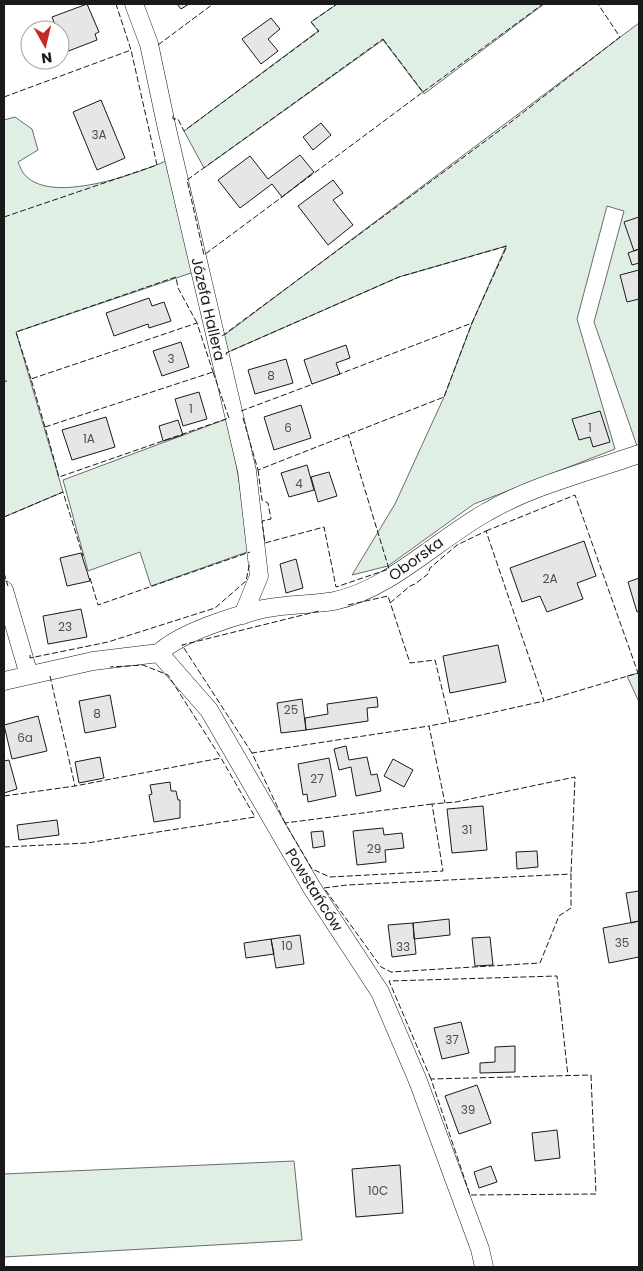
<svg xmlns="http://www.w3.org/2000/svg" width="643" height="1271" viewBox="0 0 643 1271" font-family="Poppins,sans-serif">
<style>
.green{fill:#e0efe3;stroke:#6a6a6a}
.building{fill:#e6e6e6;stroke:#1a1a1a}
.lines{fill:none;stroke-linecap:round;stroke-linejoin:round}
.street-casing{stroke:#1a1a1a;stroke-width:19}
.street{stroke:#fff;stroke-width:18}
.fence{stroke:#1a1a1a;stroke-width:1;stroke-dasharray:6 2.5;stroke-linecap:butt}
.labels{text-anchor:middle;stroke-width:4;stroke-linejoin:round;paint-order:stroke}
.number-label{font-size:12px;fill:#4d4d4d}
.street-label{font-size:15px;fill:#1a1a1a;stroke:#fff}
</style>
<rect width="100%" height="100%" fill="#fff"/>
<!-- green -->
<path class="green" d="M 337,4 L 544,4 L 424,94 L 383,40 L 204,168 L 184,131 L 318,31 L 311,22 Z
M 639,23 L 639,445 L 637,446 L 594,322 L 624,211 L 607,206 L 577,319 L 615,449 L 474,504 L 388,566 L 352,575 L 395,504 L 444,397 L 472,323 L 506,246 L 399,277 L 226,353 L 222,337 Z
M 15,117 L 32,129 L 38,150 L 18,162 C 20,166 22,173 26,176 C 53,204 136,174 166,161 L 194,272 L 16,332 L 63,492 L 4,517 L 4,382 L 7,381 L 4,381 L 4,120 Z
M 229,418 L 250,551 L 151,586 L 140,552 L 88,571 L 63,480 Z
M 639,673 L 639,702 L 627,676 Z
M 294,1161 L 302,1240 L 4,1257 L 4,1174 Z"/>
<!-- building -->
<path class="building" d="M 87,4 L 99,32 L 95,34 L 97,40 L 66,52 L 60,37 L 60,30 L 57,30 L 52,17 Z
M 177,4 L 189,4 L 181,9 Z
M 271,18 L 280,29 L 268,39 L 278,51 L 261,64 L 242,39 Z
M 101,100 L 125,158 L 97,170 L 73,112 Z
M 321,123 L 331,135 L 313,150 L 303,137 Z
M 300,155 L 314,172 L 282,197 L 272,184 L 240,208 L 218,180 L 250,156 L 268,179 Z
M 333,180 L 343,193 L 333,200 L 353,225 L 328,245 L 298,206 Z
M 639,217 L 639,249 L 634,251 L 624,222 Z
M 639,249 L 639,263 L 632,265 L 628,253 Z
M 639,270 L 639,299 L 627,302 L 620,275 Z
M 149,298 L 152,306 L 164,302 L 171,321 L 149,328 L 148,324 L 114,336 L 106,313 Z
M 181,342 L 189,367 L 162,376 L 153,351 Z
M 346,345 L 350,358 L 336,363 L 340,374 L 312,384 L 304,360 Z
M 286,359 L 293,383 L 255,394 L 248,370 Z
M 199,392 L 207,419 L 183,426 L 175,399 Z
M 301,405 L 311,438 L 274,450 L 264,417 Z
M 600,411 L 610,442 L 593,447 L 590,437 L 579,440 L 572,419 Z
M 106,417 L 115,447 L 72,460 L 62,430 Z
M 178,420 L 183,435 L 163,441 L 159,426 Z
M 307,465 L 314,490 L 289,497 L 281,473 Z
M 329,472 L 337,496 L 318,502 L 311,477 Z
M 584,541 L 596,576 L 577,583 L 583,599 L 547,612 L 540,596 L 522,602 L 510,568 Z
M 81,553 L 90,581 L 67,586 L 60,558 Z
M 296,559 L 303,588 L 286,593 L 280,564 Z
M 639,578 L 639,611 L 637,612 L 628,582 Z
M 81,609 L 87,637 L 48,644 L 43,616 Z
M 498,645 L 506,682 L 450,693 L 443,656 Z
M 110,695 L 116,727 L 85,733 L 79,701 Z
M 377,697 L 378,707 L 367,708 L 368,721 L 306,730 L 305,718 L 328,714 L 327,704 Z
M 302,699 L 306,730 L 281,733 L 277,703 Z
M 38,716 L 47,751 L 12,759 L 4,725 Z
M 346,746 L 349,760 L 367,757 L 371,775 L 377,774 L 381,791 L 356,796 L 351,767 L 339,770 L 334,749 Z
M 100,757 L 104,778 L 79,783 L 75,762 Z
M 329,758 L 336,796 L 308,802 L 307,794 L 303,795 L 298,764 Z
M 393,759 L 413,770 L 404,787 L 384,776 Z
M 9,760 L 17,789 L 4,793 L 4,761 Z
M 170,782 L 171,791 L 176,791 L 178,800 L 180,800 L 180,818 L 154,822 L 149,795 L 152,794 L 150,785 Z
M 483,806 L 487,850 L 452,853 L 447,809 Z
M 57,820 L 59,835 L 19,840 L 17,825 Z
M 383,828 L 384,835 L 402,833 L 404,848 L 385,850 L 386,862 L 357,865 L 353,831 Z
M 323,831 L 325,846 L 313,848 L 311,832 Z
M 537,851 L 538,867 L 517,869 L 516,852 Z
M 639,891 L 639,921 L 631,923 L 626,893 Z
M 449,919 L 450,935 L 414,939 L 413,923 Z
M 639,921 L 639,957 L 609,963 L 603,928 Z
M 413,923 L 416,954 L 392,957 L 388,925 Z
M 300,935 L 304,964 L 276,968 L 271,939 Z
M 490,937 L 493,965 L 475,966 L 472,938 Z
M 271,939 L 274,954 L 246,958 L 244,943 Z
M 461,1022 L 469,1053 L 442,1059 L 434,1028 Z
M 515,1046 L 515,1072 L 480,1073 L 480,1063 L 495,1062 L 495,1047 Z
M 477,1085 L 491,1123 L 459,1134 L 445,1096 Z
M 557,1130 L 560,1158 L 535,1161 L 532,1133 Z
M 400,1165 L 403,1213 L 356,1217 L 352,1169 Z
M 491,1166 L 497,1182 L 479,1188 L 474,1172 Z"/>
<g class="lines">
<defs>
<path id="street" d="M 134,4 L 149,44 L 167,129 L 247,471 L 259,576 L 243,615
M 4,590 L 29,675
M 159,653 L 209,710 L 312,888 L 380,992 L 418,1081 L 480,1249 L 484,1267
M 159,653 C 180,633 233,616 263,609 C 286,604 311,605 334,601 C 389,590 438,539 487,512 C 531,486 591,471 639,454
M 4,681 L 93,661 L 159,653"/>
</defs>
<!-- street casing -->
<use href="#street" class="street-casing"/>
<!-- street -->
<use href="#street" class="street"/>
<!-- fence -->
<path class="fence" d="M 383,39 L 423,92 L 204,255 L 187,180 Z
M 158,45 L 213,4
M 423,92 L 543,4
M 4,97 L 131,50 L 116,4
M 173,116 L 173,119 L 178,119 L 184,131 L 319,31 L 311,22 L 337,4
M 4,217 L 157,165 L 131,50
M 222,336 L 507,125 L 620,37 L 598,4
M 227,355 L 226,353 L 399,277 L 507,246 L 472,323 L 337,375
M 213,372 L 229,418 L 59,477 L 45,427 Z
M 31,379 L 16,332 L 176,277 L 178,288 L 197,323
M 241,411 L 313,384
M 243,418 L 258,470 L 444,397 L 472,323
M 45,427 L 31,379 L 197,323 L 213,372
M 258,470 L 262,500 L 268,503 L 271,519 L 262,521 L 265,543 L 324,527 L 336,587 L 389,569 L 348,434
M 4,517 L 63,492 L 83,556
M 486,531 L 575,495 L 638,673 L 544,701
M 4,573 L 8,586
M 90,578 L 98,605 L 250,552
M 390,603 L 410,586 L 415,584 L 428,574 L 430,568 L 457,545 L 486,531 L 544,701 L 450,722
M 348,605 L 388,596 L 410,663 L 435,660 L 450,722 L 429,726
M 30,655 L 30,658 L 108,642 L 215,608 L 246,581 L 250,562
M 50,676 L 75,786
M 252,753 L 182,645 L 319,611
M 4,796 L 75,786 L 221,758
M 432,804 L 285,823 L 312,869 L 330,877 L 443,871 L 432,804 L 456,802 L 575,777 L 571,874
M 285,823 L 252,753 L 429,726 L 445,803
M 4,847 L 87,843 L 255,817 L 221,758 L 168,675 L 143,665 L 110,667
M 571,874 L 571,908 L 559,916 L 540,963 L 391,972 L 381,967 L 324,888 L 347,885 Z
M 591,1075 L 596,1194 L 470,1195 L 431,1079 Z
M 431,1079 L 389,981 L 557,976 L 568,1076"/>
</g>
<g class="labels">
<!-- number labels -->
<g class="number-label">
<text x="99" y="139">3A</text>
<text x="171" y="363">3</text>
<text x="271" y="380">8</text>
<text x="191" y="413">1</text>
<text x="288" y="432">6</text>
<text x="590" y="432">1</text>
<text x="89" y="443">1A</text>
<text x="299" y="488">4</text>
<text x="550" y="583">2A</text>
<text x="65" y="631">23</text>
<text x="291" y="714">25</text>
<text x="97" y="718">8</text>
<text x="25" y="742">6a</text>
<text x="317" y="783">27</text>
<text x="467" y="834">31</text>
<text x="374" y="853">29</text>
<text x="622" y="947">35</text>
<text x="287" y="950">10</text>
<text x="403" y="951">33</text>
<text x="452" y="1044">37</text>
<text x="468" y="1114">39</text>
<text x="378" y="1195">10C</text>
</g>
<!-- street labels -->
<g class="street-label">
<text transform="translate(208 309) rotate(77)" y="5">Józefa Hallera</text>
<text transform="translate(416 559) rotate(-36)" y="5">Oborska</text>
<text transform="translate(314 890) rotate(58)" y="5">Powstańców</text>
</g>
</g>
<!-- border -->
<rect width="643" height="1271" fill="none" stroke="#1a1a1a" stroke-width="10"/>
<!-- north arrow -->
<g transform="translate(45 45) rotate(172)"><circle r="24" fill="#ffffff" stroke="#a3a3a3"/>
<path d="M0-4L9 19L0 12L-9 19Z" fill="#c62828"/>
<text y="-8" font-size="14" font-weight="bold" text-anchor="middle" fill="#1a1a1a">N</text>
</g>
</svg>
